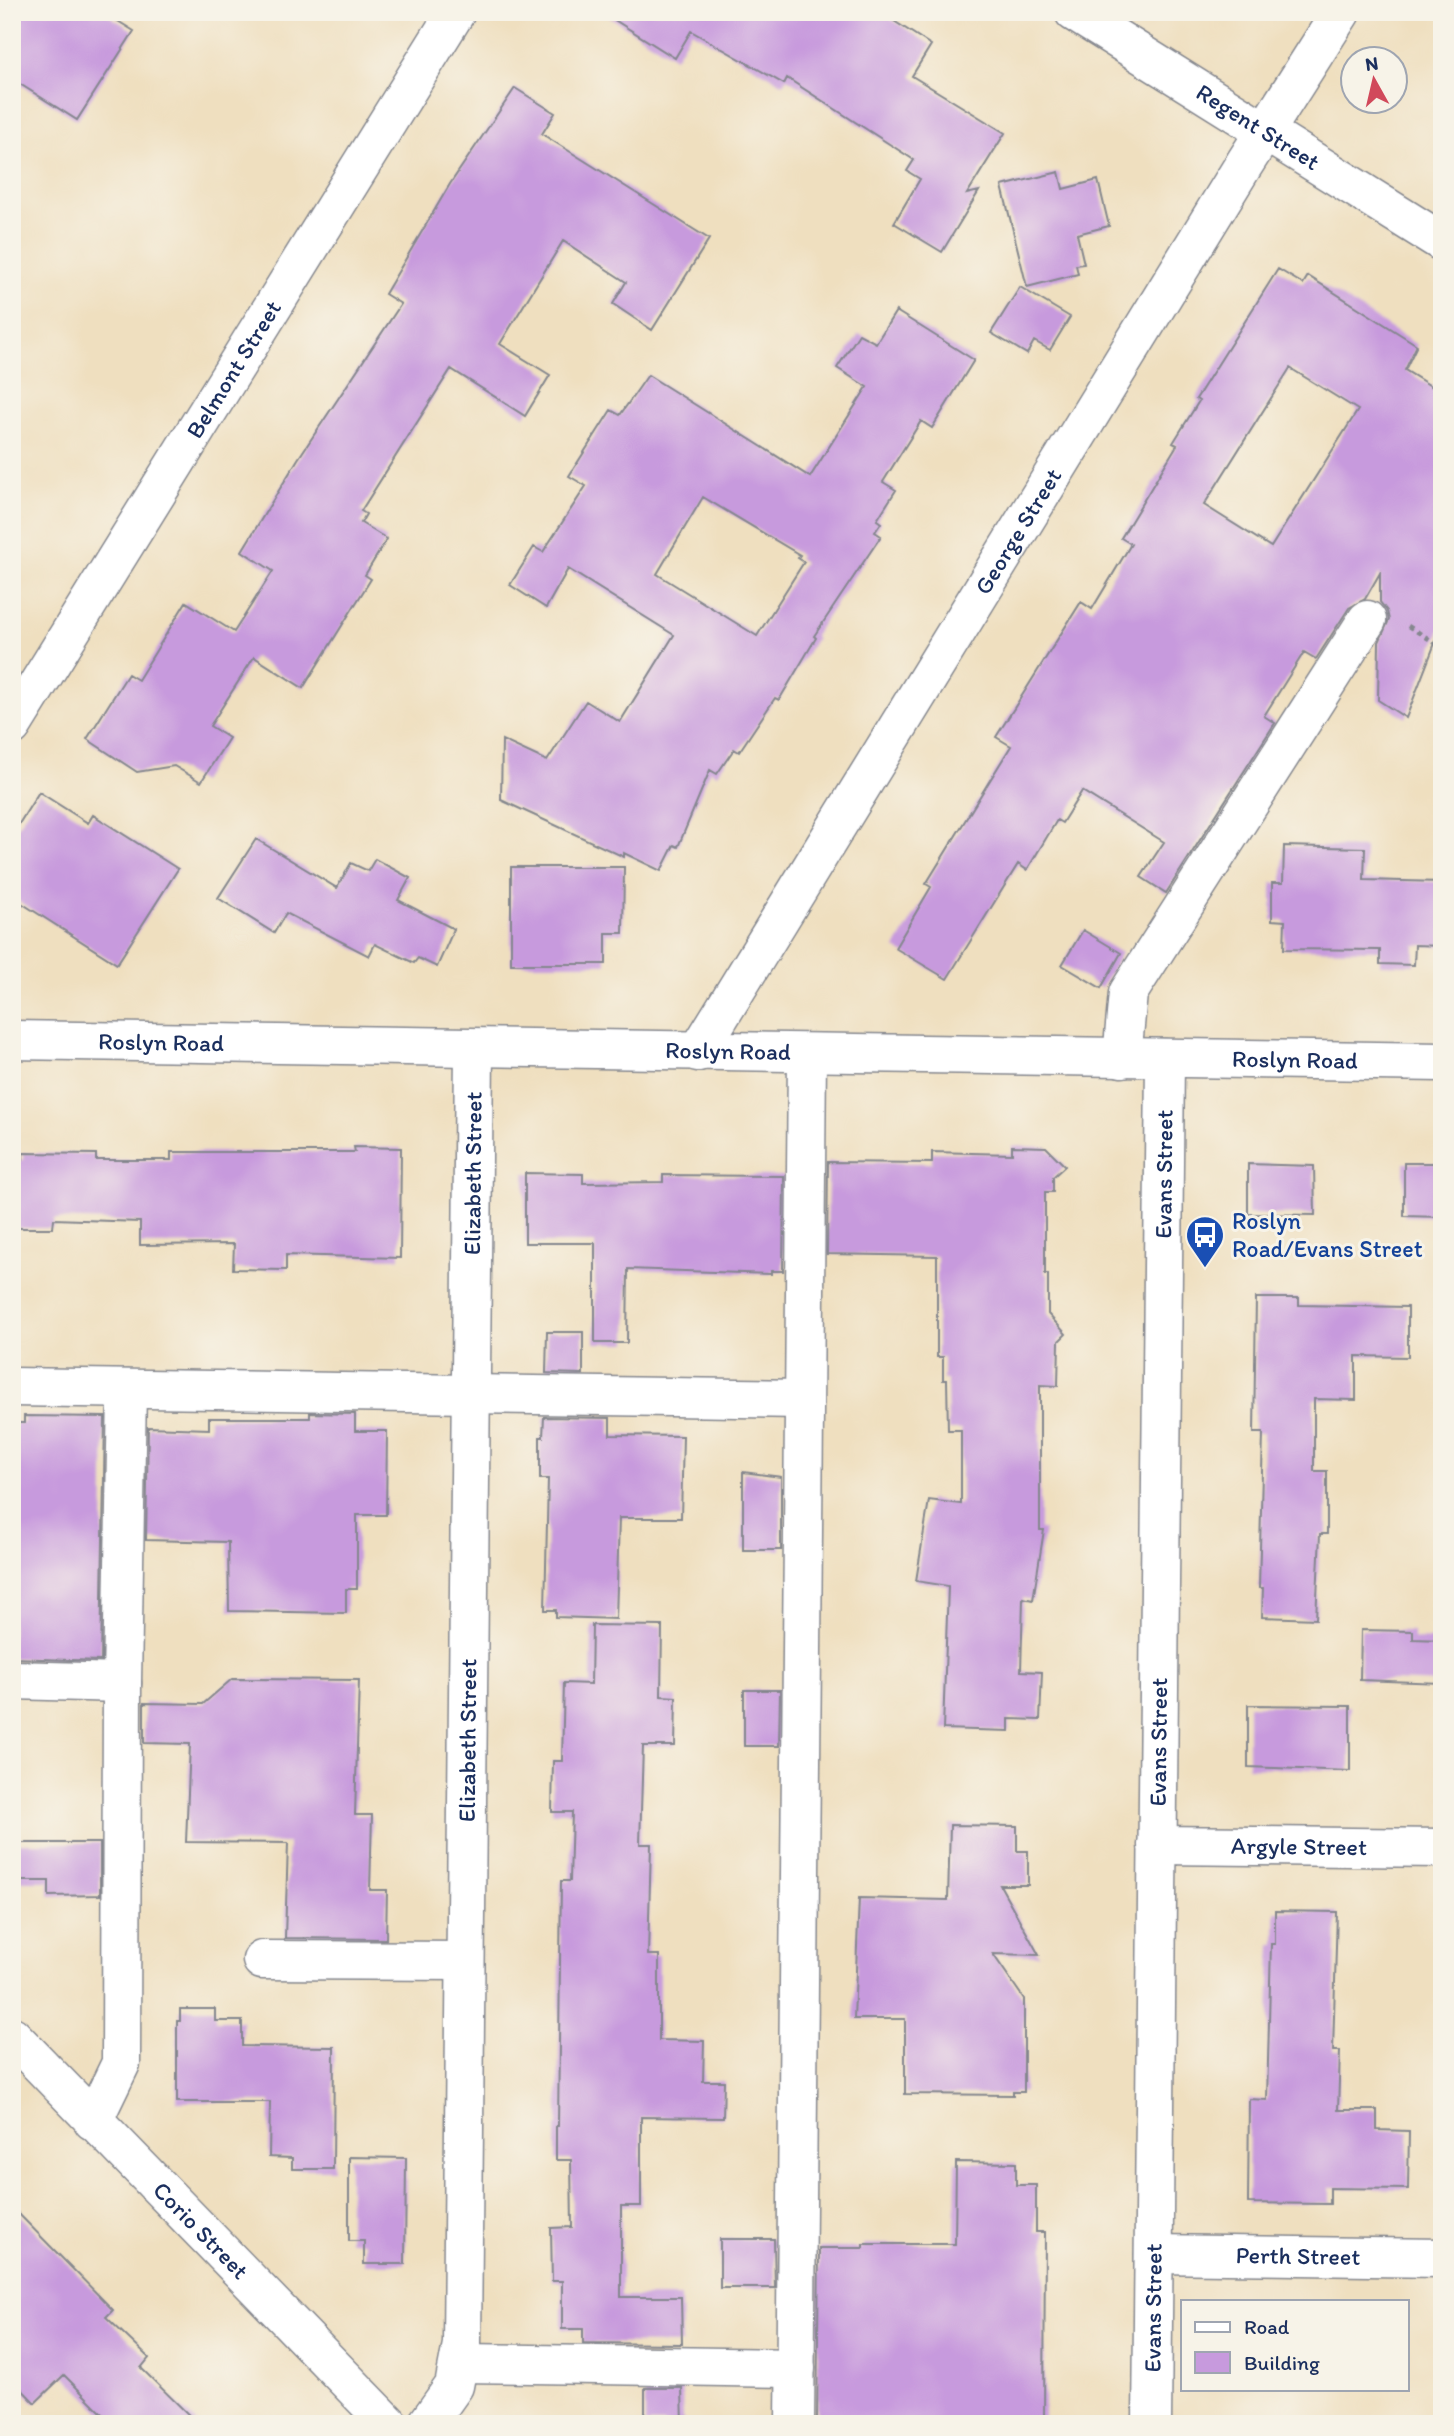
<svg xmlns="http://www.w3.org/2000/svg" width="1454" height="2436" viewBox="0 0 1454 2436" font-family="Itim,sans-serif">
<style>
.building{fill:#c79add;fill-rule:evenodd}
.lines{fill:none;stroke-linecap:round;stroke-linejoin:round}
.minor-casing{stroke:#85878e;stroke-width:41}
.path{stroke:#85878e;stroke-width:4.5;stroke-dasharray:5 5;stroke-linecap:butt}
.minor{stroke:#fff;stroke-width:38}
.labels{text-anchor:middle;stroke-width:6;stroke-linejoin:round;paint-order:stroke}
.street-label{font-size:24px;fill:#1b2f5e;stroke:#f7f3e8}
.transit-label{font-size:24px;fill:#164399;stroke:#f7f3e8;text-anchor:start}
</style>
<rect width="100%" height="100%" fill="#f7f3e8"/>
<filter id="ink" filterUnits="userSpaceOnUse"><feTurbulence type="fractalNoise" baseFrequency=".0143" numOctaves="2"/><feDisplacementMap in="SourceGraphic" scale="14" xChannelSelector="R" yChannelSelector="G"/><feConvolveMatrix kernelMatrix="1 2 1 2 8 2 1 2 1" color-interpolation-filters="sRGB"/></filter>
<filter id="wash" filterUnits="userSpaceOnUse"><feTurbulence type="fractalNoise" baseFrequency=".00686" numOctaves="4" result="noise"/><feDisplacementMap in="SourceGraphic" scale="28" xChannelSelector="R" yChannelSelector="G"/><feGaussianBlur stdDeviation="1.57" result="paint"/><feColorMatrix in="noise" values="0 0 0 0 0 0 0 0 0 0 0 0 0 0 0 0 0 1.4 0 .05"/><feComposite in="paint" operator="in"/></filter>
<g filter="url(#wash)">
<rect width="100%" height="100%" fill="#efdfbf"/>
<g id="blocks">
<!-- building -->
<path class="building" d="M 12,12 L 103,12 L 134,31 L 77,120 L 12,79 Z
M 602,12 L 880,12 L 931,45 L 912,76 L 1005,133 L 967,194 L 979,191 L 942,252 L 894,223 L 920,179 L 907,171 L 914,160 L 787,78 L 784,84 L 691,31 L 675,58 Z
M 515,88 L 555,113 L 542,134 L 709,239 L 652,330 L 613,304 L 626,282 L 563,241 L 500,344 L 550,375 L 525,416 L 451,369 L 361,511 L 366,514 L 361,523 L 387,539 L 365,575 L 371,579 L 303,688 L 254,657 L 210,726 L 229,738 L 201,782 L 174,766 L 137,772 L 87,739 L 128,674 L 138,680 L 186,602 L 234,632 L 273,571 L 242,551 L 298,459 L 401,304 L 385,294 L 450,184 Z
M 1059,172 L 1063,189 L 1098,180 L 1109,226 L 1077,234 L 1084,264 L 1076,265 L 1078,274 L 1027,287 L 1002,186 Z
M 1278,269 L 1303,284 L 1308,276 L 1417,345 L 1405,370 L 1442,393 L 1442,625 L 1406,718 L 1378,700 L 1379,642 L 1389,620 L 1387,611 L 1380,602 L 1380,573 L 1365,599 L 1349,608 L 1316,659 L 1304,652 L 1264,716 L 1275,723 L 1166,893 L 1141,877 L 1164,842 L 1082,791 L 1062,823 L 1057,820 L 1027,870 L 1018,864 L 947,979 L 895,948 L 931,887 L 926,884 L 1011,746 L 996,737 L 1081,602 L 1092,609 L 1131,544 L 1121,538 L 1177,445 L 1173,443 L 1199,401 L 1196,399 ZM 1290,368 L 1358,410 L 1271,547 L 1204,505 Z
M 1020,287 L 1070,317 L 1050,350 L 1034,341 L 1027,354 L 991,333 Z
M 896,311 L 974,360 L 932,428 L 921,421 L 883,482 L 896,490 L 877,520 L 881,523 L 875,532 L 881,536 L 814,636 L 816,638 L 779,700 L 775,698 L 739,752 L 734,749 L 717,774 L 710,770 L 678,847 L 674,845 L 661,871 L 624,853 L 624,857 L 501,800 L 502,740 L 547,761 L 586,701 L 620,722 L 674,635 L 568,569 L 546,608 L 510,585 L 534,547 L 543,552 L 586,486 L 569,476 L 611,410 L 620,415 L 648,375 L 810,477 L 867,387 L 837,368 L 859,334 L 876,343 ZM 703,497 L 800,555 L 798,558 L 804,562 L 757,636 L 657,574 Z
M 39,792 L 88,823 L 93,815 L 178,869 L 117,964 L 12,897 L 12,835 Z
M 256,839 L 337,888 L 351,863 L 368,871 L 375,859 L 410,878 L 398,900 L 454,929 L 437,967 L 418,958 L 414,963 L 375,944 L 369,956 L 286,913 L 274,933 L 218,898 Z
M 1284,846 L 1365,848 L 1364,880 L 1442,882 L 1442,946 L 1415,945 L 1414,965 L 1380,964 L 1380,950 L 1284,949 L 1285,921 L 1272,920 L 1272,883 L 1283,883 Z
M 511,867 L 624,867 L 623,933 L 606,933 L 606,964 L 511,964 Z
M 1083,930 L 1121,953 L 1101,988 L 1062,965 Z
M 1012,1146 L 1046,1147 L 1065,1166 L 1053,1177 L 1053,1192 L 1045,1192 L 1045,1274 L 1048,1274 L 1048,1314 L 1066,1334 L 1059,1341 L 1058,1386 L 1040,1385 L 1040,1530 L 1044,1530 L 1033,1600 L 1023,1598 L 1021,1671 L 1042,1672 L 1040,1720 L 1009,1719 L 1009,1731 L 943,1729 L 948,1586 L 916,1581 L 929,1500 L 961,1504 L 961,1430 L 948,1430 L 947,1380 L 943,1380 L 943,1357 L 937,1357 L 937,1256 L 827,1254 L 828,1162 L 932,1163 L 932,1152 L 1012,1154 Z
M 354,1147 L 401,1148 L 400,1258 L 286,1255 L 286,1270 L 233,1269 L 234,1244 L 140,1245 L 140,1222 L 54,1219 L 53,1228 L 12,1228 L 12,1160 L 23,1160 L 23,1153 L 96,1154 L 96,1160 L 171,1160 L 171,1152 L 355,1152 Z
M 1404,1163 L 1442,1163 L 1442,1217 L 1404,1216 Z
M 1248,1164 L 1314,1166 L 1315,1215 L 1248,1214 Z
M 525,1173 L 583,1174 L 583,1183 L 663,1182 L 663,1175 L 784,1176 L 783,1271 L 771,1271 L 771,1274 L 628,1269 L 627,1343 L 595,1343 L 595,1243 L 525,1243 Z
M 1256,1298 L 1299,1298 L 1299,1305 L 1408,1307 L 1408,1357 L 1356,1356 L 1356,1400 L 1314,1399 L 1314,1471 L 1327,1471 L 1327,1534 L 1320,1534 L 1316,1619 L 1262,1617 L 1263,1588 L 1259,1588 L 1263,1433 L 1254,1433 Z
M 547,1332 L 583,1332 L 583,1374 L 546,1373 Z
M 310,1413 L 355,1414 L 355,1431 L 387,1431 L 386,1515 L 357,1515 L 357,1589 L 346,1589 L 346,1613 L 229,1611 L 228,1542 L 146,1540 L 148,1427 L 209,1429 L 209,1418 L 310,1418 Z
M 24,1416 L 105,1417 L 101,1661 L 12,1658 L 12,1423 L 24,1423 Z
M 544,1417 L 610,1418 L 610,1435 L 683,1436 L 681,1518 L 619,1518 L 616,1619 L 556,1617 L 556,1610 L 545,1610 L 548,1479 L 540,1479 L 540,1437 L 543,1437 Z
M 743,1472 L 781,1477 L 781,1550 L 743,1550 Z
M 592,1625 L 662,1626 L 661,1696 L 676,1697 L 675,1746 L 643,1746 L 640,1844 L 651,1844 L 648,1955 L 659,1955 L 659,2040 L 704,2041 L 703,2081 L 724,2081 L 723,2118 L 641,2117 L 641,2206 L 621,2206 L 621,2297 L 681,2297 L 682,2344 L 583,2343 L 583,2329 L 562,2329 L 562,2281 L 552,2281 L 551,2228 L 572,2227 L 571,2160 L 556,2160 L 556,2126 L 558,2126 L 561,1881 L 570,1881 L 572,1812 L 552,1812 L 553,1761 L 562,1761 L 564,1683 L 591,1684 Z
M 1361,1630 L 1413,1631 L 1413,1639 L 1442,1640 L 1442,1683 L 1360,1680 Z
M 232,1679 L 359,1680 L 355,1815 L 372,1815 L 370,1890 L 387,1890 L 386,1939 L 285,1938 L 288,1843 L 186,1842 L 190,1744 L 144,1743 L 144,1703 L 203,1704 Z
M 744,1690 L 780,1690 L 779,1746 L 744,1746 Z
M 1248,1705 L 1350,1706 L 1350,1771 L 1248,1767 Z
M 950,1825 L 1017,1826 L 1017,1851 L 1028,1851 L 1028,1885 L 1000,1885 L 1039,1955 L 993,1954 L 1024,1999 L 1024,2092 L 1013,2092 L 1013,2095 L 905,2094 L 905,2019 L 854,2019 L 859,1898 L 948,1900 Z
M 12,1843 L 100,1843 L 100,1895 L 49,1896 L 49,1881 L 12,1881 Z
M 1275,1911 L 1337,1912 L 1333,2051 L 1340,2051 L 1338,2110 L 1377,2110 L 1377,2130 L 1409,2131 L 1408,2189 L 1330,2188 L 1330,2204 L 1248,2203 L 1249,2099 L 1267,2100 L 1271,1944 L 1275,1944 Z
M 180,2009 L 215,2009 L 215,2021 L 242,2021 L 242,2046 L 334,2047 L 333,2169 L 292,2169 L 292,2158 L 269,2157 L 270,2102 L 177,2102 L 177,2021 L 180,2021 Z
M 349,2157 L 406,2158 L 405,2264 L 364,2264 L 364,2241 L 349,2241 Z
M 956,2162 L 1016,2163 L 1016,2185 L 1036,2185 L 1036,2232 L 1045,2232 L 1044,2424 L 817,2424 L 819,2248 L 863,2248 L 863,2244 L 955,2244 Z
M 12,2207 L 113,2310 L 106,2317 L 149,2358 L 141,2368 L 198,2424 L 113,2424 L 64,2375 L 35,2403 L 12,2379 Z
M 720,2239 L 774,2239 L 775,2288 L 720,2288 Z
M 645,2388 L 682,2388 L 683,2424 L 645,2424 Z"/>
</g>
</g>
<g filter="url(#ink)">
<use href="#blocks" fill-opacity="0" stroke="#85878e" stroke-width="2"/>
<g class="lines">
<defs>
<g id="minor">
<path id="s1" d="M 1074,12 L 1442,242"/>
<path id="s2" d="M 12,726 L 456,12"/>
<path id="s3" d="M 12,1040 L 1442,1062"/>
<path id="s4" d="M 698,1052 L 1241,169 L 1341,12"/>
<path d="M 1122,1058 L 1128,993 L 1367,620"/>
<path d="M 12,1387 L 802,1399"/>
<path d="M 12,1680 L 122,1683"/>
<path id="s5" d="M 1157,1845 L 1442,1848"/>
<path d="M 262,1960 L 465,1961"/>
<path id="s6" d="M 12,2036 L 389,2424"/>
<path d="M 93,2121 L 121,2063 L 122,1683 L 127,1389"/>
<path id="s7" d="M 1154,2254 L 1442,2258"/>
<path d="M 460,2363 L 796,2368"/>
<path id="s8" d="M 427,2424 L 454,2386 L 462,2344 L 474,1049"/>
<path d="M 795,2424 C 802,1967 801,1510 807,1053"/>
<path id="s9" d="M 1152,2424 L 1165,1058"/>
</g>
</defs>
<!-- minor casing -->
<use href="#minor" class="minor-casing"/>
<!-- path -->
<path class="path" d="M 1408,626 L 1442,647"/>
<!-- minor -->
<use href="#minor" class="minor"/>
</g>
</g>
<!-- icons -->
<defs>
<symbol id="bus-pin" viewBox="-11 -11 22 30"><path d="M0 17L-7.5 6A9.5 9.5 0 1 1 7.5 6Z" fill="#1a4fb4" stroke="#f7f3e8"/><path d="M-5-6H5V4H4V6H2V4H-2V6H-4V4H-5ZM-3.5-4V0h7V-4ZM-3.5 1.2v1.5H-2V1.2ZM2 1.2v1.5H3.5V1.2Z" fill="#fff"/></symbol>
</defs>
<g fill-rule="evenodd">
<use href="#bus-pin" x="1183" y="1213" width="44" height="60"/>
</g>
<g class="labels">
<!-- street labels -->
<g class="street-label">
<text dy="8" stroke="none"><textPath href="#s1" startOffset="217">Regent Street</textPath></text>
<text dy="8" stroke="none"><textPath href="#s2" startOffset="420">Belmont Street</textPath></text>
<text dy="8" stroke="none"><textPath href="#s4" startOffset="611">George Street</textPath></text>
<text dy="8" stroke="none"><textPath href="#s3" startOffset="149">Roslyn Road</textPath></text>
<text dy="8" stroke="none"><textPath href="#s3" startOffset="716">Roslyn Road</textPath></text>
<text dy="8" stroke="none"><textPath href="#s3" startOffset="1283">Roslyn Road</textPath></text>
<text dy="8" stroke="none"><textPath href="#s8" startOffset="1260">Elizabeth Street</textPath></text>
<text dy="8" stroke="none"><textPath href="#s9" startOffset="1250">Evans Street</textPath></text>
<text dy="8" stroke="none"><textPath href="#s8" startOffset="693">Elizabeth Street</textPath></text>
<text dy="8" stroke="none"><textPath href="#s9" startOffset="682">Evans Street</textPath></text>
<text dy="8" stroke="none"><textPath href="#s5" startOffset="142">Argyle Street</textPath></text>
<text dy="8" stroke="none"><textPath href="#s6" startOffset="271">Corio Street</textPath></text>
<text dy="8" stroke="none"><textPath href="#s7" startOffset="144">Perth Street</textPath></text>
<text dy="8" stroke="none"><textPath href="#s9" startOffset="116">Evans Street</textPath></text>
</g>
<!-- transit labels -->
<g class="transit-label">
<text x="1232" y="1229">Roslyn<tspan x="1232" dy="28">Road/Evans Street</tspan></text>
</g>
</g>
<!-- margin -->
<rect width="1454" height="2436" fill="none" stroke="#f7f3e8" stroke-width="42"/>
<!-- legend -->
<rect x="1181" y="2300" width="228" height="91" fill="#f7f3e8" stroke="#9fa5b1" stroke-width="2"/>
<rect x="1195" y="2322" width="35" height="10" fill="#ffffff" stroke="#9fa5b1" stroke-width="2"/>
<text x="1244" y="2334" font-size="21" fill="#1b2f5e">Road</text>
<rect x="1195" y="2352" width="35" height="21" fill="#c79add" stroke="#9fa5b1" stroke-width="2"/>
<text x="1244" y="2370" font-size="21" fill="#1b2f5e">Building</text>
<!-- north arrow -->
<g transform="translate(1374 80) rotate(352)"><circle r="33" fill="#f7f3e8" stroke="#9fa5b1" stroke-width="2"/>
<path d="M0-5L12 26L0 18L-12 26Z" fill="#d1495b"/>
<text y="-10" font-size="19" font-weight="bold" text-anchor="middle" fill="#1b2f5e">N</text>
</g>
</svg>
